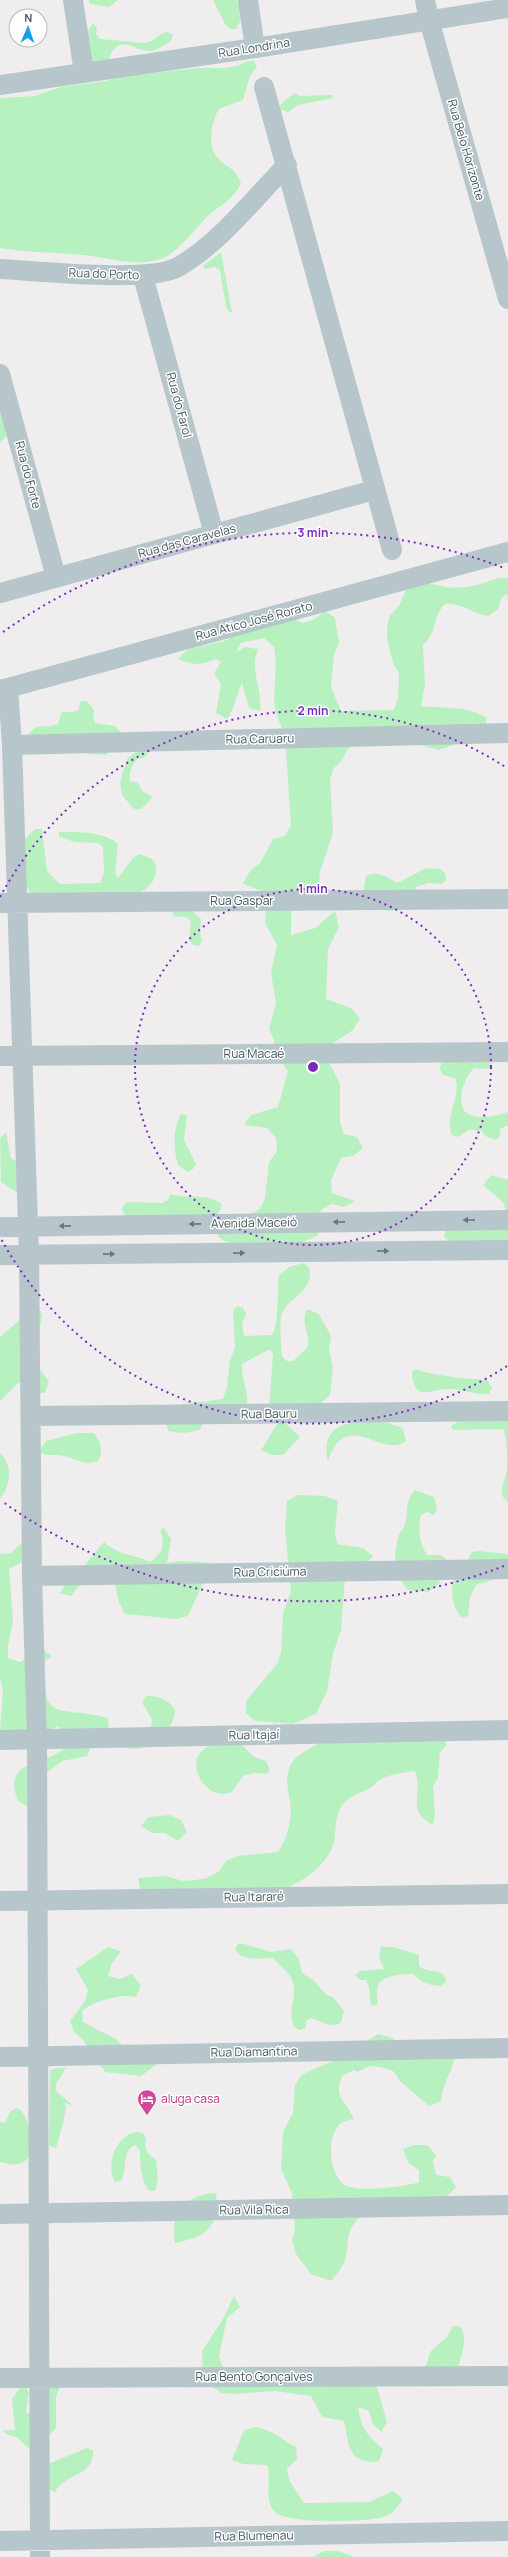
<svg xmlns="http://www.w3.org/2000/svg" width="508" height="2557" viewBox="0 0 508 2557" font-family="Manrope,sans-serif">
<style>
.green{fill:#b8f1c0}
.lines{fill:none;stroke-linecap:round;stroke-linejoin:round}
.minor{stroke:#b7c6cb;stroke-width:20}
.oneway{fill:#66787d}
.ring{fill:none;stroke:#7b2cbf;stroke-width:2;stroke-dasharray:2 4}
.labels{text-anchor:middle;stroke-width:3;stroke-linejoin:round;paint-order:stroke}
.street-label{font-size:12px;fill:#44565b;stroke:#fff}
.hotel-label{font-size:12px;fill:#b23c85;stroke:#fff;text-anchor:start}
.centre{fill:#7b2cbf;stroke:#fff;stroke-width:2}
.ring-label{font-size:12px;text-anchor:middle;font-weight:bold;fill:#7b2cbf;stroke:#fff;stroke-width:3;stroke-linejoin:round;paint-order:stroke}
</style>
<rect width="100%" height="100%" fill="#f0edee"/>
<!-- green -->
<path class="green" d="M 88,0 L 118,0 L 109,7 L 90,4 Z
M 213,0 L 236,0 L 240,5 L 242,18 L 236,29 L 230,29 L 225,24 Z
M 93,23 L 97,28 L 96,34 L 100,39 L 145,43 C 154,42 158,34 167,32 L 173,35 L 171,41 C 165,44 158,50 151,51 C 133,52 119,30 108,61 L 90,64 L 82,40 Z
M 248,61 L 254,61 L 257,67 L 250,76 L 243,100 L 219,109 C 212,120 207,144 216,156 C 226,169 234,165 241,183 C 233,202 218,205 205,219 C 192,232 177,255 157,260 C 135,266 113,259 91,256 C 61,252 30,253 0,248 L 0,98 L 35,96 L 61,87 L 106,81 L 117,77 L 197,68 L 224,68 L 237,66 Z
M 294,93 L 300,96 L 332,95 L 333,98 L 298,105 L 288,112 L 279,109 L 279,106 Z
M 221,252 L 232,312 L 229,312 L 226,306 L 220,270 L 215,267 L 205,269 L 203,266 Z
M 0,413 L 8,425 L 6,437 L 0,442 Z
M 498,578 L 508,578 L 508,594 L 502,597 L 498,609 L 488,616 C 472,614 461,602 445,604 C 431,618 439,630 423,645 L 425,684 L 421,706 L 463,709 L 475,712 L 487,718 L 484,731 L 473,738 L 439,750 L 417,744 L 359,743 L 348,749 L 342,760 L 334,768 L 330,779 L 333,833 L 320,872 L 319,885 L 308,893 L 274,897 C 264,890 254,890 243,883 L 250,871 L 261,862 L 273,839 L 285,836 L 291,825 L 285,736 L 276,713 L 274,700 L 276,661 L 274,647 L 264,638 L 241,643 L 236,652 L 245,647 L 258,649 C 249,671 263,689 260,711 L 249,708 L 242,683 C 236,696 235,708 227,719 L 216,713 L 221,685 L 214,673 L 221,662 L 215,659 C 201,666 192,665 178,659 L 187,650 L 227,640 L 236,631 L 290,618 L 303,623 L 315,619 L 325,611 L 335,618 L 339,643 L 334,655 L 331,687 L 341,711 L 394,710 L 398,698 L 399,674 L 393,663 L 387,639 L 387,627 L 390,615 L 399,606 L 409,583 C 423,581 432,584 446,587 C 462,590 483,584 498,578 Z
M 86,700 L 94,710 L 93,717 L 95,723 L 115,726 L 120,731 L 108,750 L 107,755 L 89,754 L 31,740 L 29,734 C 36,722 47,729 58,724 L 62,712 L 74,712 L 79,709 L 80,702 Z
M 144,749 L 148,754 L 143,758 L 137,759 C 131,767 129,771 130,781 L 138,783 L 142,791 L 153,797 L 141,809 L 134,809 L 122,795 L 120,782 L 127,759 L 137,751 Z
M 35,829 L 42,829 L 47,871 L 60,884 L 100,883 L 104,872 L 103,847 L 98,843 L 75,842 L 59,837 L 59,832 C 77,832 103,831 118,844 L 115,873 L 118,878 L 133,858 L 140,854 L 152,859 L 156,865 C 157,877 152,886 140,892 C 127,897 50,893 30,893 L 24,883 L 25,839 Z
M 426,868 L 440,869 L 445,873 L 446,880 L 442,884 L 428,883 L 416,887 C 413,904 396,917 379,908 C 373,905 368,898 363,894 L 366,876 C 378,870 386,877 398,883 Z
M 190,909 L 201,919 L 200,932 L 202,941 L 199,946 L 193,945 L 189,940 L 191,921 L 186,917 L 174,916 L 171,910 Z
M 266,909 L 291,909 L 291,935 L 315,928 L 335,911 L 339,927 L 328,949 L 326,999 L 351,1008 L 360,1018 L 353,1030 L 323,1050 L 340,1084 L 340,1122 L 344,1134 L 357,1137 L 363,1148 L 353,1156 L 341,1158 L 331,1180 L 332,1193 L 355,1201 L 344,1207 L 332,1204 L 321,1210 L 318,1235 L 296,1245 L 235,1244 L 222,1240 L 214,1231 L 260,1209 L 265,1198 L 269,1162 L 277,1151 L 276,1138 L 267,1128 L 244,1125 L 251,1115 L 278,1107 L 288,1071 L 274,1052 L 274,1040 L 269,1029 L 276,1003 L 271,973 L 277,945 L 265,923 Z
M 458,1058 L 491,1063 L 491,1069 L 474,1068 C 464,1077 453,1108 470,1115 C 481,1119 497,1116 508,1112 L 508,1125 L 500,1129 L 500,1136 L 496,1140 L 485,1136 L 482,1131 L 469,1130 L 458,1137 L 452,1135 C 444,1116 462,1096 455,1078 L 443,1075 L 440,1069 L 441,1063 Z
M 181,1114 L 187,1115 L 184,1140 L 196,1164 L 193,1169 L 187,1172 L 178,1165 C 173,1150 173,1128 181,1114 Z
M 6,1132 L 11,1158 L 18,1162 L 20,1194 C 13,1190 7,1186 1,1182 L 0,1138 Z
M 491,1175 L 508,1180 L 508,1246 L 453,1245 L 444,1237 L 447,1224 L 507,1214 L 503,1202 L 483,1185 Z
M 170,1194 C 188,1199 207,1193 222,1204 L 220,1211 L 211,1219 L 128,1217 L 123,1213 L 122,1207 L 127,1202 L 162,1203 L 168,1200 Z
M 304,1263 L 309,1268 C 315,1291 289,1297 282,1313 C 279,1321 281,1346 282,1356 L 287,1361 L 293,1361 L 308,1347 C 310,1333 300,1323 307,1309 L 319,1314 L 331,1336 L 329,1349 L 333,1368 L 330,1395 L 320,1404 L 269,1407 L 273,1355 L 270,1349 L 242,1364 C 241,1379 249,1392 247,1406 L 203,1424 L 200,1429 C 190,1434 180,1433 168,1431 L 165,1419 L 175,1405 L 223,1399 L 227,1387 L 230,1360 L 235,1348 L 233,1311 L 237,1306 L 243,1308 L 246,1314 L 242,1324 L 244,1336 L 272,1335 C 279,1326 277,1289 279,1275 L 289,1267 Z
M 38,1304 L 42,1316 L 33,1361 L 49,1381 L 45,1393 L 33,1393 L 29,1381 L 18,1383 L 0,1401 L 0,1337 Z
M 415,1369 L 428,1373 L 459,1378 L 487,1380 L 492,1388 L 489,1394 C 476,1395 464,1390 452,1389 C 435,1387 414,1405 412,1373 Z
M 508,1416 L 508,1502 C 497,1495 504,1483 506,1473 C 508,1467 507,1435 503,1429 L 453,1430 L 451,1426 L 459,1421 Z
M 282,1420 L 300,1437 L 283,1455 L 272,1455 L 261,1450 C 269,1440 271,1429 282,1420 Z
M 378,1420 L 403,1428 L 406,1441 C 382,1460 347,1406 328,1461 C 319,1424 350,1421 378,1420 Z
M 77,1433 L 94,1433 C 101,1443 104,1450 98,1461 C 84,1466 76,1459 64,1456 C 55,1454 47,1457 39,1452 L 46,1441 Z
M 0,1453 C 13,1465 11,1485 0,1499 Z
M 415,1490 L 434,1497 L 437,1510 L 434,1515 L 427,1512 L 421,1515 C 417,1529 420,1543 427,1555 L 440,1555 L 446,1559 L 439,1584 L 428,1592 L 408,1590 C 394,1575 393,1556 398,1538 C 399,1532 404,1529 405,1524 C 409,1510 404,1502 415,1490 Z
M 298,1495 L 325,1496 L 338,1501 L 335,1532 L 337,1544 L 363,1548 L 373,1556 L 364,1566 L 345,1577 L 341,1630 L 333,1654 L 327,1691 L 316,1714 L 292,1724 L 255,1721 L 246,1713 L 246,1701 L 277,1664 L 281,1652 L 283,1614 L 291,1591 L 285,1530 L 287,1501 Z
M 164,1528 L 171,1539 L 167,1563 L 181,1561 L 212,1563 L 188,1616 L 176,1619 L 125,1614 L 119,1602 L 113,1576 C 92,1578 84,1577 71,1596 L 60,1593 L 73,1571 L 84,1566 L 104,1542 C 117,1555 134,1554 150,1562 C 162,1553 166,1546 160,1531 Z
M 25,1540 L 26,1556 L 21,1563 L 9,1569 L 13,1621 L 8,1645 L 8,1658 L 20,1662 L 41,1649 L 52,1656 L 44,1662 C 42,1727 61,1704 108,1718 L 109,1729 L 92,1744 L 87,1756 L 63,1761 L 43,1775 L 29,1807 L 18,1801 C 7,1774 20,1767 44,1759 C 51,1757 59,1752 66,1748 L 64,1736 L 58,1726 L 50,1730 L 0,1731 L 3,1690 L 0,1678 L 0,1554 L 11,1553 Z
M 478,1551 L 508,1554 L 508,1575 L 476,1585 L 470,1597 L 468,1616 L 462,1618 C 457,1612 455,1608 453,1601 C 448,1575 462,1572 472,1552 Z
M 146,1696 C 158,1695 169,1700 175,1710 C 173,1735 147,1757 121,1746 C 130,1741 154,1732 152,1720 C 150,1714 145,1708 142,1703 Z
M 441,1734 L 447,1745 L 440,1752 L 438,1777 L 433,1787 L 435,1813 L 433,1825 C 405,1810 424,1795 415,1771 C 404,1773 389,1774 379,1780 C 376,1782 374,1786 370,1788 C 360,1794 350,1795 342,1805 C 335,1814 336,1830 334,1841 C 329,1865 300,1884 279,1891 L 140,1889 L 138,1878 L 166,1876 L 183,1881 L 195,1880 L 207,1878 L 218,1872 L 226,1861 L 237,1856 L 278,1852 C 287,1838 293,1819 290,1802 C 288,1790 285,1778 290,1766 C 295,1755 312,1747 322,1742 Z
M 239,1742 L 253,1756 L 266,1761 L 270,1770 L 266,1774 L 254,1773 L 243,1776 L 232,1792 C 205,1804 179,1757 211,1745 C 219,1742 230,1743 239,1742 Z
M 170,1815 L 181,1820 L 187,1832 L 178,1841 L 165,1833 L 152,1833 L 141,1826 L 149,1817 Z
M 238,1944 L 244,1944 L 271,1952 L 291,1949 L 299,1959 L 302,1973 L 313,1980 L 327,1995 L 333,1997 L 344,2011 L 341,2023 C 331,2028 321,2022 311,2018 L 306,2021 L 306,2028 L 300,2030 L 294,2027 C 287,2012 297,1999 293,1983 C 290,1972 280,1966 273,1958 C 261,1958 244,1962 235,1950 Z
M 108,1947 L 120,1951 L 120,1953 L 112,1963 L 108,1976 L 120,1979 L 132,1974 L 141,1985 L 136,1997 C 121,1993 95,2001 82,2010 L 83,2022 L 116,2039 L 125,2048 L 162,2060 L 141,2076 L 105,2072 L 83,2040 L 74,2032 L 70,2021 L 85,2001 L 88,1990 L 76,1969 Z
M 381,1947 L 394,1947 L 419,1955 L 419,1966 C 427,1973 436,1969 444,1975 L 446,1982 L 441,1986 C 428,1985 422,1983 413,1974 C 404,1974 381,1975 378,1986 C 376,1991 378,1999 377,2005 L 371,2006 L 369,1987 L 366,1980 L 360,1980 L 355,1975 L 360,1971 L 384,1969 L 379,1957 Z
M 378,2034 L 392,2038 L 402,2046 L 456,2052 C 454,2070 442,2082 441,2101 L 429,2106 L 401,2082 L 393,2071 L 381,2067 L 369,2066 L 357,2072 L 354,2070 L 342,2076 C 333,2098 346,2100 354,2119 C 349,2120 343,2121 340,2124 C 326,2138 329,2171 343,2184 C 354,2193 405,2187 419,2182 L 419,2170 L 408,2162 L 403,2149 L 414,2145 L 427,2145 L 436,2155 L 433,2162 L 436,2175 L 450,2177 L 456,2187 L 447,2196 L 363,2215 C 344,2230 350,2240 345,2260 C 342,2268 336,2275 331,2281 L 311,2274 L 296,2254 L 292,2241 L 295,2230 L 292,2193 L 281,2169 L 283,2132 L 293,2113 L 295,2086 L 301,2075 L 337,2059 Z
M 57,2068 L 66,2068 L 56,2084 L 56,2091 L 75,2107 L 65,2102 C 68,2112 59,2137 56,2148 L 49,2146 L 50,2070 Z
M 16,2108 L 21,2110 C 36,2133 40,2175 0,2162 L 0,2122 L 5,2123 L 10,2112 Z
M 137,2132 L 143,2133 L 146,2139 C 143,2149 148,2154 156,2160 L 158,2179 L 155,2191 L 150,2191 C 140,2181 140,2162 140,2150 L 135,2145 C 121,2151 128,2170 121,2181 L 115,2182 C 105,2166 116,2134 137,2132 Z
M 216,2193 C 220,2227 206,2237 175,2243 C 169,2214 186,2194 216,2193 Z
M 234,2296 L 240,2307 L 227,2318 L 219,2356 L 223,2368 L 376,2384 L 387,2422 L 381,2432 L 373,2424 L 369,2411 L 358,2407 C 360,2426 368,2437 383,2449 L 379,2461 L 368,2462 L 355,2457 L 349,2446 L 344,2421 L 322,2417 L 311,2396 L 275,2391 L 235,2394 L 222,2393 L 210,2386 L 203,2377 L 202,2351 L 223,2319 Z
M 453,2326 L 460,2326 C 469,2338 461,2357 457,2370 L 425,2370 L 430,2352 L 447,2337 Z
M 60,2385 L 56,2397 L 56,2428 L 35,2450 C 27,2448 25,2445 19,2439 C 14,2435 7,2436 2,2430 L 15,2430 L 12,2399 L 20,2388 L 26,2387 L 29,2393 L 26,2412 L 31,2415 L 48,2387 Z
M 256,2427 C 271,2429 282,2440 296,2447 L 297,2460 L 287,2468 L 289,2480 L 304,2503 L 369,2502 L 393,2491 L 403,2499 C 399,2505 394,2513 386,2516 C 369,2523 287,2524 275,2512 C 263,2500 272,2481 267,2465 L 243,2464 L 232,2460 L 244,2430 Z
M 87,2448 L 93,2450 C 95,2476 65,2473 55,2492 L 43,2487 L 48,2464 Z
M 324,2551 L 338,2551 L 355,2557 L 313,2557 Z"/>
<g class="lines">
<!-- minor -->
<path class="minor" d="M 73,0 L 84,73
M 248,0 L 255,48
M 425,0 L 429,20 L 508,299
M 0,85 L 255,48 L 508,8
M 264,87 L 392,550
M 0,269 C 38,271 150,283 178,267 C 219,244 254,198 287,165
M 143,276 L 214,534
M 0,374 L 56,577
M 0,593 L 374,490
M 8,688 L 12,745 L 29,1255 L 32,1576 L 37,1740 L 40,2557
M 0,690 L 508,552
M 12,745 L 508,733
M 0,903 L 508,899
M 0,1056 L 508,1052
M 0,1227 L 508,1220
M 0,1255 L 508,1250
M 30,1416 L 508,1411
M 32,1576 L 508,1569
M 0,1740 L 508,1730
M 0,1901 L 508,1894
M 0,2057 L 508,2048
M 0,2214 L 508,2205
M 0,2378 L 508,2376
M 0,2541 L 508,2531"/>
</g>
<!-- one-way arrows -->
<defs><path id="oneway-solid" d="M-6-.8H1V-3.2L6.5 0L1 3.2V.8H-6Z"/></defs>
<g class="oneway">
<use href="#oneway-solid" transform="translate(469 1220) rotate(179)"/>
<use href="#oneway-solid" transform="translate(339 1222) rotate(179)"/>
<use href="#oneway-solid" transform="translate(195 1224) rotate(179)"/>
<use href="#oneway-solid" transform="translate(65 1226) rotate(179)"/>
<use href="#oneway-solid" transform="translate(383 1251) rotate(-1)"/>
<use href="#oneway-solid" transform="translate(239 1253) rotate(-1)"/>
<use href="#oneway-solid" transform="translate(109 1254) rotate(-1)"/>
</g>
<!-- distance rings -->
<g class="ring">
<circle cx="313" cy="1067" r="178"/>
<path d="M507 1366A356 356 0 0 1 0 1237M0 897A356 356 0 0 1 507 768"/>
<path d="M504 1566A534 534 0 0 1 3 1502M3 632A534 534 0 0 1 504 568"/>
</g>
<!-- icons -->
<defs>
<symbol id="hotel-pin" viewBox="-11 -11 22 30"><path d="M0 17L-7.5 6A9.5 9.5 0 1 1 7.5 6Z" fill="#d1479c" stroke="#fff"/><path d="M-6-4.5h1.5V1H6V5H4.5V3h-9V5H-6ZM-4 0a1.8 1.8 0 1 1 3.6 0ZM.5 0V-2.5h3Q6-2.5 6 0Z" fill="#fff"/></symbol>
</defs>
<g fill-rule="evenodd">
<use href="#hotel-pin" x="136" y="2088" width="22" height="30"/>
</g>
<g class="labels">
<!-- street labels -->
<g class="street-label">
<text transform="translate(254 48) rotate(-9)" y="4">Rua Londrina</text>
<text transform="translate(466 150) rotate(74)" y="4">Rua Belo Horizonte</text>
<text transform="translate(104 274) rotate(2)" y="4">Rua do Porto</text>
<text transform="translate(179 405) rotate(75)" y="4">Rua do Farol</text>
<text transform="translate(28 475) rotate(75)" y="4">Rua do Forte</text>
<text transform="translate(187 541) rotate(-15)" y="4">Rua das Caravelas</text>
<text transform="translate(254 621) rotate(-15)" y="4">Rua Atico José Rorato</text>
<text transform="translate(260 739) rotate(-1)" y="4">Rua Caruaru</text>
<text x="242" y="905">Rua Gaspar</text>
<text x="254" y="1058">Rua Macaé</text>
<text transform="translate(254 1223) rotate(-1)" y="4">Avenida Maceió</text>
<text transform="translate(269 1414) rotate(-1)" y="4">Rua Bauru</text>
<text transform="translate(270 1572) rotate(-1)" y="4">Rua Criciúma</text>
<text transform="translate(254 1735) rotate(-1)" y="4">Rua Itajaí</text>
<text transform="translate(254 1897) rotate(-1)" y="4">Rua Itararé</text>
<text transform="translate(254 2052) rotate(-1)" y="4">Rua Diamantina</text>
<text transform="translate(254 2210) rotate(-1)" y="4">Rua Vila Rica</text>
<text x="254" y="2381">Rua Bento Gonçalves</text>
<text transform="translate(254 2536) rotate(-1)" y="4">Rua Blumenau</text>
</g>
<!-- hotel labels -->
<g class="hotel-label">
<text x="161" y="2103">aluga casa</text>
</g>
</g>
<circle cx="313" cy="1067" r="6" class="centre"/>
<g class="ring-label">
<text x="313" y="537">3 min</text>
<text x="313" y="715">2 min</text>
<text x="313" y="893">1 min</text>
</g>
<!-- north arrow -->
<g transform="translate(28 28) rotate(2)"><circle r="19" fill="#ffffff" stroke="#b4bbbd"/>
<path d="M0-3L7 15L0 10L-7 15Z" fill="#0fa2e8"/>
<text y="-6" font-size="11" font-weight="bold" text-anchor="middle" fill="#44565b">N</text>
</g>
</svg>
